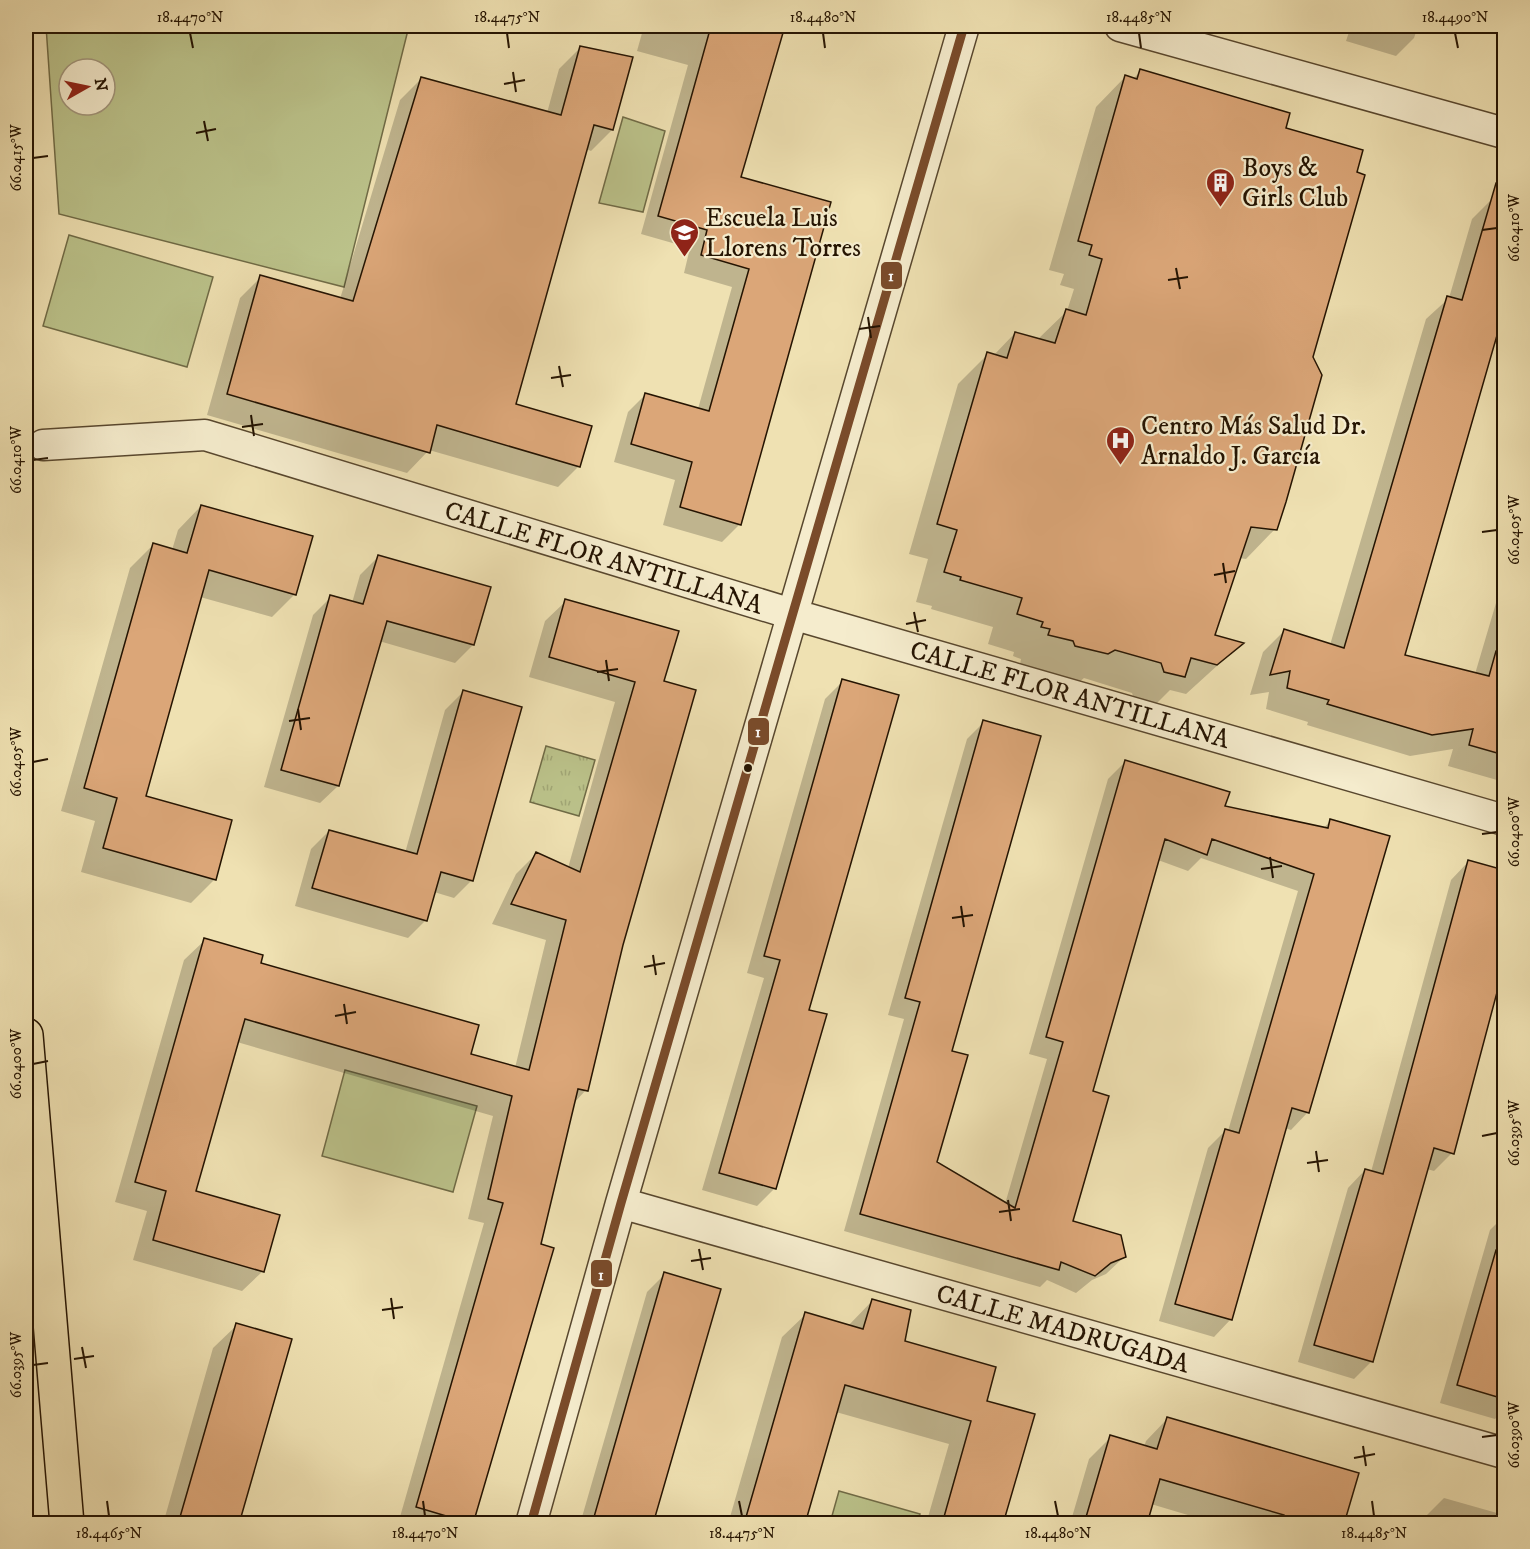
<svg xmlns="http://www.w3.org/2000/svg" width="1530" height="1549" viewBox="0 0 1530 1549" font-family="'IM FELL DW Pica',serif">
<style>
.grass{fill:url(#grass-tufts);stroke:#706b46;stroke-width:1.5}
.garden{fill:#bbc28a;stroke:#706b46;stroke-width:1.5;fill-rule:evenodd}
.shadow{fill:#0003}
.building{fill:#dba678;stroke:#251402;stroke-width:1.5}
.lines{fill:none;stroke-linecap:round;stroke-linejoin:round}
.street-casing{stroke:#58472e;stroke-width:33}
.highway-casing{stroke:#251402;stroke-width:36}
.street{stroke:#f5eccd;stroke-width:30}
.highway{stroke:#efe1b2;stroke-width:33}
.bus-1-casing{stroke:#f5eccd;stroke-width:14}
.bus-1{stroke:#7a4b2a;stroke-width:9}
.ticks{fill:none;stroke:#251402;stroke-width:2}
.bus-dot{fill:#251402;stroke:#f5eccd;stroke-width:2}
.labels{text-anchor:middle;stroke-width:4.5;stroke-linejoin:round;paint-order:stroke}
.poi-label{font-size:26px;fill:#251402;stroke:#f5eccd;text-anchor:start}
.street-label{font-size:26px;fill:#251402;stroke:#f5eccd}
.line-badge{stroke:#f5eccd;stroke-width:2}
.badge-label{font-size:16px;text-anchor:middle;font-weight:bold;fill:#fff}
.neatline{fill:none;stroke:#251402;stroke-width:2}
.ticks-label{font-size:15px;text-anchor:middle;fill:#251402}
</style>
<defs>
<pattern id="grass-tufts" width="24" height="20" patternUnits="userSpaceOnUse" patternTransform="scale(1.5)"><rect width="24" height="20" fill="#bbc28a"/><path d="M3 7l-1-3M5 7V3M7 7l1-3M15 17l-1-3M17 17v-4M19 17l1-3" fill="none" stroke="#a1a675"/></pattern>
</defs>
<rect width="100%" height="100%" fill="#efe1b2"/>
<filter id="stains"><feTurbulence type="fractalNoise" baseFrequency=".00333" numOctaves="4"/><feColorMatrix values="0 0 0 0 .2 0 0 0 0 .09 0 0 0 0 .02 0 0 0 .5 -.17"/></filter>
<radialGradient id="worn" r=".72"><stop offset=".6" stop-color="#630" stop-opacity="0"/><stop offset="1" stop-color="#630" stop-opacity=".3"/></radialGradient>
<!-- grass -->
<path class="grass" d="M 546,746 L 595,760 L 579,816 L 530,802 Z"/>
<!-- garden -->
<path class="garden" d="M 46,26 L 409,26 L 344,287 L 59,214 ZM 69,69 L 105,69 L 105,105 L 69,105 Z
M 623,117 L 665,131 L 643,212 L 599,203 Z
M 69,235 L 213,277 L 187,367 L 43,326 Z
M 345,1070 L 477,1106 L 453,1192 L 322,1156 Z
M 839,1491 L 920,1514 L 917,1523 L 830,1523 Z"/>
<!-- shadow -->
<path class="shadow" d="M 644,26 L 783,26 L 739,178 L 829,203 L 740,524 L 722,542 L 663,525 L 675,480 L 614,462 L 628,412 L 646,394 L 698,409 L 732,287 L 684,273 L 690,248 L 641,234 L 688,65 L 637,51 Z
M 1351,26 L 1418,26 L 1414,38 L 1396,56 L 1346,41 Z
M 581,47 L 612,130 L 591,151 L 586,149 L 514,405 L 579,466 L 558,487 L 429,450 L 407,473 L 207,415 L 240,298 L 261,277 L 340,299 L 400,100 L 421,79 L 547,113 L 559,69 Z
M 1141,71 L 1284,129 L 1312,357 L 1275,529 L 1246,559 L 1239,558 L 1214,636 L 1241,644 L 1186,694 L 1170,690 L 1154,706 L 1135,701 L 1132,693 L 1084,678 L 1078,683 L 1045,675 L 1044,671 L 1020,664 L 1021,659 L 1013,656 L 1014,652 L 988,644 L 993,627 L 931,609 L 932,606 L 916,602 L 928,559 L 909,554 L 958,384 L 988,354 L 993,356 L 1015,333 L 1037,340 L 1067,311 L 1074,289 L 1060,285 L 1064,274 L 1049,270 L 1096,107 L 1125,77 L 1133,79 Z
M 1493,198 L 1504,201 L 1504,336 L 1493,346 L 1403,656 L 1475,674 L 1504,576 L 1504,782 L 1448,766 L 1453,749 L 1410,756 L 1307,725 L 1308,722 L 1266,709 L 1269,692 L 1250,695 L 1263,652 L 1284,631 L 1330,645 L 1426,319 L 1449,298 L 1472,219 Z
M 201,506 L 295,594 L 272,617 L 200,597 L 144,797 L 215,879 L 191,903 L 81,872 L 95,821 L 61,811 L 130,568 L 153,545 L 172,550 L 178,530 Z
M 378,557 L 489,588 L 473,645 L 455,663 L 379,641 L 338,786 L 320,803 L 264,787 L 313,615 L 331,597 L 352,603 L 360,575 Z
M 566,601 L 662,682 L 621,945 L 586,1090 L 573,1104 L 539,1245 L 552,1249 L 473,1523 L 398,1524 L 484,1223 L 468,1219 L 493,1116 L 237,1042 L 194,1192 L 263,1271 L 242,1291 L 133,1260 L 147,1211 L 115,1202 L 184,960 L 205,940 L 469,1055 L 515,1068 L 546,940 L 492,924 L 516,874 L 536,854 L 568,868 L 615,702 L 529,677 L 545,621 Z
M 843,681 L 808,1011 L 775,1188 L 757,1206 L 702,1190 L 764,978 L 747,973 L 825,699 Z
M 463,692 L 472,880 L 454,898 L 434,892 L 426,920 L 408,938 L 295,906 L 311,849 L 329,831 L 405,853 L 445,710 Z
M 984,722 L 950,1052 L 936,1163 L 1005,1204 L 1047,1059 L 1029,1054 L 1108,779 L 1125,762 L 1223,807 L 1323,829 L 1331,820 L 1308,1112 L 1291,1130 L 1285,1128 L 1231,1319 L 1214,1337 L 1159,1321 L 1208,1148 L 1225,1131 L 1228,1131 L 1298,891 L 1201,858 L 1188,871 L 1158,860 L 1092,1092 L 1071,1222 L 1124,1257 L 1106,1274 L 1092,1280 L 1076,1293 L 1047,1280 L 1040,1287 L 844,1231 L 904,1019 L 888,1015 L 967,739 Z
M 1468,862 L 1504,872 L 1504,960 L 1452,1153 L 1434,1171 L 1427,1169 L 1372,1361 L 1354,1379 L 1298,1362 L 1348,1188 L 1365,1170 L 1371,1172 L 1451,880 Z
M 1504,1216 L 1504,1410 L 1495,1419 L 1440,1403 L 1490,1230 Z
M 665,1274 L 652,1524 L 580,1524 L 647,1292 Z
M 873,1300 L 903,1342 L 985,1402 L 1002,1524 L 926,1524 L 949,1444 L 836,1412 L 804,1524 L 728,1524 L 782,1337 L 806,1314 L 848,1326 Z
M 237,1325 L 237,1524 L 163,1524 L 213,1348 Z
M 1167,1419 L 1343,1524 L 1218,1524 L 1151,1504 L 1146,1524 L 1070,1524 L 1089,1459 L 1111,1437 L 1144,1447 L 1146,1441 Z
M 1444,1498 L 1497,1513 L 1494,1524 L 1424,1524 L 1426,1516 Z"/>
<!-- building -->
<path class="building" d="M 711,26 L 785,26 L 741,177 L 831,202 L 741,525 L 680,507 L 692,462 L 631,444 L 645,393 L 709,411 L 749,269 L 701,255 L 707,230 L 658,216 Z
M 580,46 L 633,57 L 613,130 L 594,125 L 516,404 L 592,426 L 580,467 L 437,425 L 430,453 L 227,394 L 260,275 L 353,301 L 421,77 L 561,115 Z
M 1140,69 L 1290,113 L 1286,128 L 1363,150 L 1357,172 L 1365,175 L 1313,357 L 1322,375 L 1286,502 L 1277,530 L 1251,527 L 1215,635 L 1244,643 L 1217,665 L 1191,658 L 1185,677 L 1164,672 L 1161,663 L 1115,650 L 1108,654 L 1075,646 L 1073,641 L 1048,635 L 1050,629 L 1041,627 L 1043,622 L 1017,614 L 1022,598 L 960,580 L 961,577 L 944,572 L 957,530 L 937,524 L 987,352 L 1007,358 L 1015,332 L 1055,343 L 1066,309 L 1086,315 L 1102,259 L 1089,255 L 1092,245 L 1078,241 L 1125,75 L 1137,79 Z
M 1496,183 L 1504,184 L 1504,311 L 1405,655 L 1489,676 L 1496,651 L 1504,652 L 1504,755 L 1469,745 L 1473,729 L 1432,735 L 1327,704 L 1329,700 L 1287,688 L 1290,671 L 1270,675 L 1284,629 L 1344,648 L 1447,296 L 1462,300 Z
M 201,505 L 313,536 L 296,595 L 209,570 L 146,796 L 232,820 L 216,880 L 103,848 L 117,798 L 84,788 L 153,543 L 187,553 Z
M 378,555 L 491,587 L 474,645 L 387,621 L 339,786 L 281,770 L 330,595 L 363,604 Z
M 565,599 L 679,631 L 664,681 L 696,690 L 623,945 L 588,1091 L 578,1089 L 541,1244 L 554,1248 L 473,1524 L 416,1507 L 503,1203 L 488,1199 L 512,1096 L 245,1019 L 196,1191 L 280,1215 L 264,1272 L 153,1240 L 166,1191 L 135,1182 L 204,938 L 263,955 L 261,963 L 479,1025 L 471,1054 L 529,1070 L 566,920 L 511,904 L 536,852 L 580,872 L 635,682 L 549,657 Z
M 842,679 L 899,695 L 809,1010 L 827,1014 L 776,1189 L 719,1173 L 780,960 L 764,956 Z
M 463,690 L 522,707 L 473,881 L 441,872 L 427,921 L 312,888 L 329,830 L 417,854 Z
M 983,720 L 1041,736 L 952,1051 L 968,1055 L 937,1162 L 1015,1208 L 1063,1042 L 1046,1037 L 1125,760 L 1230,792 L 1225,806 L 1328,828 L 1330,819 L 1390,836 L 1309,1113 L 1292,1108 L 1232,1320 L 1175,1304 L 1225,1129 L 1239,1133 L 1314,874 L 1212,839 L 1207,855 L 1165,839 L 1093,1091 L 1109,1096 L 1073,1221 L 1121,1235 L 1126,1257 L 1111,1263 L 1095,1276 L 1061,1262 L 1059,1270 L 860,1214 L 920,1002 L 905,998 Z
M 1468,860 L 1504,870 L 1504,966 L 1454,1154 L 1434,1148 L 1373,1362 L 1314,1345 L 1365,1169 L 1383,1174 Z
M 1496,1250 L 1504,1251 L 1504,1399 L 1457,1385 Z
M 664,1272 L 721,1289 L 653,1524 L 592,1524 Z
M 872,1299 L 911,1310 L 905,1341 L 996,1367 L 987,1401 L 1035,1414 L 1003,1524 L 942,1524 L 971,1421 L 845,1385 L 805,1524 L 744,1524 L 805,1312 L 863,1329 Z
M 236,1323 L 292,1339 L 239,1524 L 178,1524 Z
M 1167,1417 L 1359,1473 L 1344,1524 L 1282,1524 L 1284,1515 L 1160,1479 L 1147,1524 L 1084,1524 L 1110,1435 L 1157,1449 Z"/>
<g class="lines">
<defs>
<path id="street" d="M 1120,26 L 1504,133
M 43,445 L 205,435 L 792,614 L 1504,820
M 621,1203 L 1504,1453
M 531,1524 L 621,1203 L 964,26"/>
<path id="highway" d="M 26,1035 L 67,1524"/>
</defs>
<!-- street casing -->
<use href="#street" class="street-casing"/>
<!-- highway casing -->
<use href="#highway" class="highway-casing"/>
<!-- street -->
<use href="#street" class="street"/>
<!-- highway -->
<use href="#highway" class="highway"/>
<defs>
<path id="bus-1" d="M 531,1524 L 621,1203 L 964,26"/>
</defs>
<!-- bus-1 casing -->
<use href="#bus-1" class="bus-1-casing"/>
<!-- bus-1 -->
<use href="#bus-1" class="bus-1"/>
</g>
<!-- ticks -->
<path class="ticks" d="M 190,33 L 193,48M 507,33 L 509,48M 823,33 L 825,48M 1139,33 L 1141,48M 1455,33 L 1458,48M 513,72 L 516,92M 504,84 L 525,80M 204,121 L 208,141M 196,133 L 216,129M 33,158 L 48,156M 1482,230 L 1497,228M 1176,268 L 1180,289M 1168,280 L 1188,277M 868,317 L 871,338M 859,329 L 880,326M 559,366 L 563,387M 551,378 L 571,375M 251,415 L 254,436M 242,427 L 263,424M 33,460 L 48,458M 1482,532 L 1497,530M 1223,563 L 1226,583M 1214,575 L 1235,571M 914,612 L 918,632M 906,624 L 926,620M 606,660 L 609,681M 597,672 L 618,669M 298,709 L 301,730M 289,721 L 310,718M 33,762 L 48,759M 1482,834 L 1497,832M 1270,857 L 1273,878M 1261,869 L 1282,866M 961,906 L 964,927M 952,918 L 973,915M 653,955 L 656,975M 644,967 L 665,963M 344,1004 L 347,1024M 335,1016 L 356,1012M 33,1064 L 48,1061M 1482,1136 L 1497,1133M 1316,1151 L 1319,1172M 1307,1163 L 1328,1160M 1008,1200 L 1011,1221M 999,1212 L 1020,1209M 699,1249 L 703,1270M 691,1261 L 711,1258M 391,1298 L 394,1319M 382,1310 L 403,1307M 82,1347 L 86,1368M 74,1359 L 94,1356M 33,1365 L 48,1363M 1482,1437 L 1497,1435M 1363,1446 L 1366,1466M 1354,1458 L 1375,1454M 107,1501 L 109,1516M 423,1501 L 425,1516M 739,1501 L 742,1516M 1055,1501 L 1058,1516M 1372,1501 L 1374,1516"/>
<!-- icons -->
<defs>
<symbol id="building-pin" viewBox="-11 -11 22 30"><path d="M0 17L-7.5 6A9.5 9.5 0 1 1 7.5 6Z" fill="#8f2418" stroke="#f5eccd"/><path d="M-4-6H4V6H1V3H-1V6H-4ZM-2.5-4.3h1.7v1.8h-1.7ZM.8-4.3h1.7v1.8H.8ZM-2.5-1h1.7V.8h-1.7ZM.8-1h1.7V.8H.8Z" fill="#fff"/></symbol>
<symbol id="school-pin" viewBox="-11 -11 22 30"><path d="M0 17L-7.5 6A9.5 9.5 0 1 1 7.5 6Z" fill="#8f2418" stroke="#f5eccd"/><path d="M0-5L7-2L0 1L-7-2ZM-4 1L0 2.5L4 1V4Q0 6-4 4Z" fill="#fff"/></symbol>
<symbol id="hospital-pin" viewBox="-11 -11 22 30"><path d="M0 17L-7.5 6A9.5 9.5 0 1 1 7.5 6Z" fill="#8f2418" stroke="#f5eccd"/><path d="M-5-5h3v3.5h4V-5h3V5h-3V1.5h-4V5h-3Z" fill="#fff"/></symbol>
</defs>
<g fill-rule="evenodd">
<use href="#building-pin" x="1204" y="166" width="33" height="45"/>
<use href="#school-pin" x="668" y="216" width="33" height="45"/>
<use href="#hospital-pin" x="1104" y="424" width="33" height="45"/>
</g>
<!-- markers -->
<circle class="bus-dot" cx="748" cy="768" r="5"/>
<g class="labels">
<!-- poi labels -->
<g class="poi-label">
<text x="1242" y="176">Boys &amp;<tspan x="1242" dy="30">Girls Club</tspan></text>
<text x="705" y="226">Escuela Luis<tspan x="705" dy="30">Llorens Torres</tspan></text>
<text x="1141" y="434">Centro Más Salud Dr.<tspan x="1141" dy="30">Arnaldo J. García</tspan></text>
</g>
<!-- street labels -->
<g class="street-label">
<text transform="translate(604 557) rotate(17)" y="9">CALLE FLOR ANTILLANA</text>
<text transform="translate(1070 694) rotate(16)" y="9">CALLE FLOR ANTILLANA</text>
<text transform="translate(1063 1328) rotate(16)" y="9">CALLE MADRUGADA</text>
</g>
</g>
<g class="line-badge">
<rect x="880" y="261" width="23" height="29" rx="6" fill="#7a4b2a"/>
<rect x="747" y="717" width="23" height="29" rx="6" fill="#7a4b2a"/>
<rect x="590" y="1259" width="23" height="29" rx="6" fill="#7a4b2a"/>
</g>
<g class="badge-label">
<text x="891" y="281">1</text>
<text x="758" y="737">1</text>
<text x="601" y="1280">1</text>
</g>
<!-- margin -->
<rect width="1530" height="1549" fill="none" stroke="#efe1b2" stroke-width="66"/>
<!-- north arrow -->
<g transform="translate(87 87) rotate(81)"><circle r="28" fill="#f5eccd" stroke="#a2967c" stroke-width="1.5"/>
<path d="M0-4.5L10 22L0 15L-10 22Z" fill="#8f2418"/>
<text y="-9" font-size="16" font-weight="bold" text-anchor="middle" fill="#251402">N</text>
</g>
<rect x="33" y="33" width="1464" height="1483" class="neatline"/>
<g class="ticks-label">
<text x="190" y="22">18.4470°N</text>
<text x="507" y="22">18.4475°N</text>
<text x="823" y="22">18.4480°N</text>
<text x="1139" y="22">18.4485°N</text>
<text x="1455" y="22">18.4490°N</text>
<text transform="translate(16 158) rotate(-90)" y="5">66.0415°W</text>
<text transform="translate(1514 228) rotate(-90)" y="5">66.0410°W</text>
<text transform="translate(16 460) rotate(-90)" y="5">66.0410°W</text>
<text transform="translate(1514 530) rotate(-90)" y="5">66.0405°W</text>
<text transform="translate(16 762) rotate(-90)" y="5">66.0405°W</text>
<text transform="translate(1514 832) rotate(-90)" y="5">66.0400°W</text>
<text transform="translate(16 1064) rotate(-90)" y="5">66.0400°W</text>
<text transform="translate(1514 1133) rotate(-90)" y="5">66.0395°W</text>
<text transform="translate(16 1365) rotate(-90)" y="5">66.0395°W</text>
<text transform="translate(1514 1435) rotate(-90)" y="5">66.0390°W</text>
<text x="109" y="1538">18.4465°N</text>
<text x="425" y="1538">18.4470°N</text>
<text x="742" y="1538">18.4475°N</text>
<text x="1058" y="1538">18.4480°N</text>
<text x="1374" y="1538">18.4485°N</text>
</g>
<rect width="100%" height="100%" filter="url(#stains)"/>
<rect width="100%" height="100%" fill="url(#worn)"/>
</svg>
